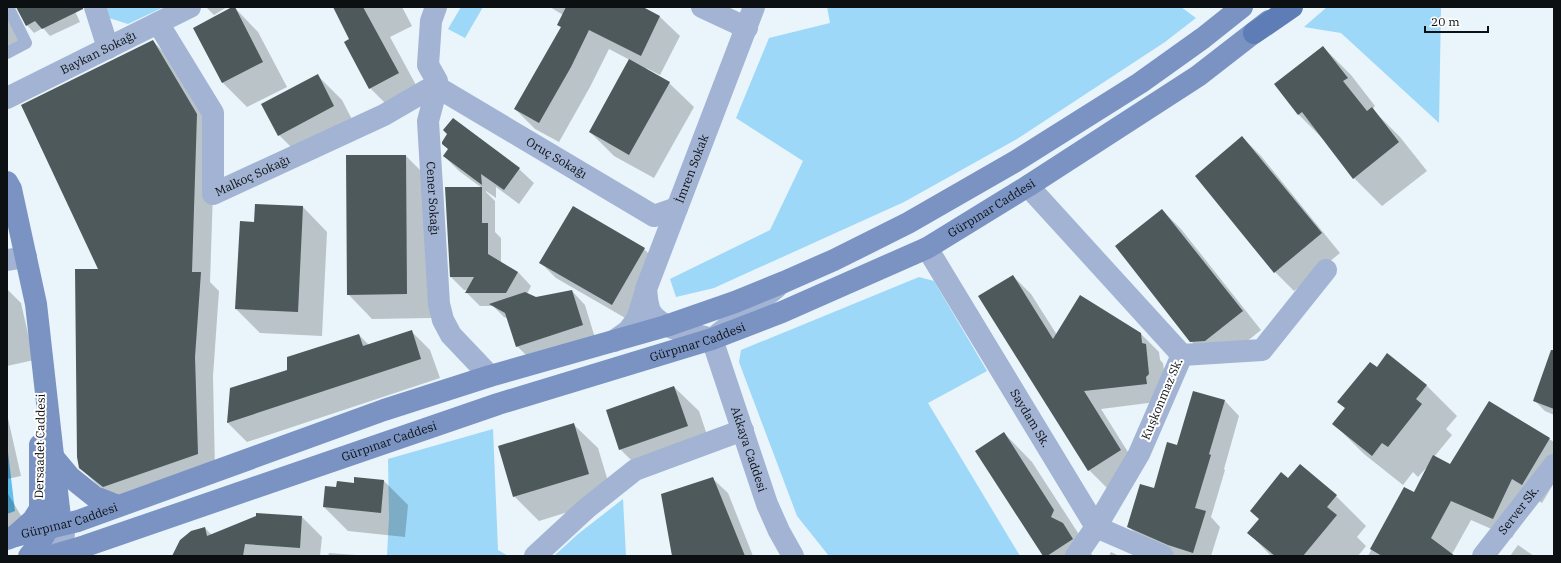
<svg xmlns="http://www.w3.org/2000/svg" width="1561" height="563" viewBox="0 0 1561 563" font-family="'IBM Plex Serif',serif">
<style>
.green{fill:#9dd8f8}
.forest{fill:#61bfee}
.shadow{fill:#0003}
.building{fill:#4d595a}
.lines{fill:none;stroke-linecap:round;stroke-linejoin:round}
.service{stroke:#a2b3d3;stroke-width:12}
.minor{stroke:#a2b3d3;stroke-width:22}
.tertiary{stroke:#a2b3d3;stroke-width:22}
.secondary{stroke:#7a93c2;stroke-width:22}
.primary{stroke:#5e7cb5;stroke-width:22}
.labels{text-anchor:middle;stroke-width:4;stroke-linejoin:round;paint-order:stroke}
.street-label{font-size:12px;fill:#0c1012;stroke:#fff}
</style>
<rect width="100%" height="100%" fill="#e9f4fb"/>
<!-- green -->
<path class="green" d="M 106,7 L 164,7 L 128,24 L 109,18 Z
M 461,7 L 483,7 L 465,38 L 448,29 Z
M 827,7 L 1181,7 L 1196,18 L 1165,42 L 1017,139 L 904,202 L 714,288 L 676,297 L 670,279 L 770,230 L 803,161 L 736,118 L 769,38 L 830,23 Z
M 1327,7 L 1441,7 L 1439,123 L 1341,33 L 1304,27 Z
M 919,277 L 934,281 L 987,371 L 928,403 L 1020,556 L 829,556 L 797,516 L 739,362 L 741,350 Z
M 493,429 L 498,550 L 508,556 L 387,556 L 389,517 L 388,459 Z
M 623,499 L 626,556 L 554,556 L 578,534 Z"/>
<!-- forest -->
<path class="forest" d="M 7,444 L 15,511 L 7,514 Z"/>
<!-- shadow -->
<path class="shadow" d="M 7,7 L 73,7 L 80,22 L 50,36 L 43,28 L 34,33 L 27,25 L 18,8 L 13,7 L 20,41 L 7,48 Z
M 206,7 L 227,7 L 214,15 Z
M 234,7 L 258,32 L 287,87 L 247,107 L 223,83 L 195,28 Z
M 334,7 L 402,7 L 412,26 L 390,37 L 423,98 L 395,113 L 370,88 L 346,42 L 350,40 Z
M 550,7 L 641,7 L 660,17 L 680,36 L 660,75 L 646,68 L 646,69 L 669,83 L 694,107 L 654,178 L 614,156 L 590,132 L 630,60 L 609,49 L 590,87 L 559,142 L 535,129 L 515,109 L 562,28 L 558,25 L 563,15 Z
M 153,41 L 170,59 L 215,133 L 210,282 L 219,291 L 213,376 L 215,472 L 121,504 L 98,485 L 79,467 L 99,270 Z
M 1323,47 L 1351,75 L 1375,106 L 1372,109 L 1400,137 L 1427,171 L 1382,206 L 1354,178 L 1324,140 L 1299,115 L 1275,84 Z
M 318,76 L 342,100 L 358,131 L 303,159 L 279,135 Z
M 1242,137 L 1261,156 L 1340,253 L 1294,291 L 1275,272 L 1196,176 Z
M 406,156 L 430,180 L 431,318 L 372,319 L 348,294 Z
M 444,156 L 519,169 L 534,183 L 519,204 L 496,187 L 496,198 L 486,191 L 486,192 L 495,201 L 495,232 L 501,238 L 501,263 L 518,272 L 531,286 L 527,294 L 536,298 L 572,291 L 585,305 L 595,338 L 530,359 L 517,346 L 509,319 L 504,317 L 493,306 L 480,306 L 467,293 L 468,290 L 464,290 L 451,277 L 482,188 L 459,171 Z
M 303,207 L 327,232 L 322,336 L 260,333 L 236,309 L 255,223 Z
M 574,207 L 644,249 L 659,264 L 627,319 L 556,278 L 541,263 Z
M 1162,210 L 1181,229 L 1261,330 L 1224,360 L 1210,360 L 1191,341 Z
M 1013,276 L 1031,294 L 1057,335 L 1141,334 L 1159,352 L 1160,360 L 1163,363 L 1167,393 L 1164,401 L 1101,409 L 1138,468 L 1107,488 L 1089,470 Z
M 7,289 L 21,303 L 34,360 L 7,366 Z
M 411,331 L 430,350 L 440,378 L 247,442 L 228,423 L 231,389 L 288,371 L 359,335 L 369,345 Z
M 1388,355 L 1427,386 L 1457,416 L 1446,429 L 1452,435 L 1434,457 L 1450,465 L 1489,402 L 1554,442 L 1554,483 L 1542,503 L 1532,497 L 1512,538 L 1471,520 L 1451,556 L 1368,556 L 1404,488 L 1414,493 L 1428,466 L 1418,477 L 1413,472 L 1403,485 L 1364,454 L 1334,424 Z
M 1554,377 L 1554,415 L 1545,411 L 1535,401 Z
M 674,387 L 699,411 L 712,450 L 645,474 L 620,449 Z
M 1225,401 L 1239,416 L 1224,469 L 1225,470 L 1211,517 L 1220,527 L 1211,556 L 1177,556 L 1143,541 L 1129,527 L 1155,489 L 1177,446 Z
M 7,414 L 21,476 L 7,479 Z
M 573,424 L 598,448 L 613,498 L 539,521 L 514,496 Z
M 1004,433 L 1032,462 L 1093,556 L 1044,556 Z
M 712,478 L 728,493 L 753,556 L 673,556 Z
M 1288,479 L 1336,496 L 1366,526 L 1357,537 L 1366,546 L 1358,556 L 1271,556 L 1249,533 Z
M 384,481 L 408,505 L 405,537 L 348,531 L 324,507 L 337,488 L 355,484 Z
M 7,492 L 23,519 L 7,529 Z
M 302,517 L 322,537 L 320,556 L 176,556 L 205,528 L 212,535 Z
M 1518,545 L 1534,556 L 1510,556 Z
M 1111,552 L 1119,556 L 1109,556 Z
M 329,553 L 369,556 L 328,556 Z"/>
<!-- building -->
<path class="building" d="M 16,7 L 83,7 L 83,9 L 42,29 L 35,21 L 26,26 Z
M 232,7 L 235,7 L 263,62 L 222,83 L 193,28 Z
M 333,7 L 363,7 L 399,73 L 369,89 L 344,42 L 349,39 Z
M 566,7 L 643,7 L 660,16 L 641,56 L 589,30 L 571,67 L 539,123 L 514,109 L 561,27 L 557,25 Z
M 153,40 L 197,114 L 192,272 L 201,272 L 195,357 L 198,454 L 103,487 L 79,468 L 77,457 L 75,269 L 98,269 L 21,105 Z
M 1323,46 L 1348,78 L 1343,81 L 1367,111 L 1372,107 L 1399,142 L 1353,179 L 1302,112 L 1298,115 L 1274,84 Z
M 629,59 L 670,82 L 629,155 L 589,132 Z
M 318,74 L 334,106 L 278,136 L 261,104 Z
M 453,118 L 520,168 L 504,190 L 481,174 L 482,185 L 443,156 L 448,149 L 442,144 L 442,142 L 447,134 L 443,130 Z
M 1242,136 L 1322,233 L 1274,273 L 1195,176 Z
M 346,155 L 406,155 L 407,294 L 347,295 Z
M 445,187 L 482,187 L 482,223 L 488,223 L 488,254 L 518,272 L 506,293 L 465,293 L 474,277 L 450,277 Z
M 255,204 L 303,206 L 298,312 L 235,309 L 240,221 L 254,222 Z
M 573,206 L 645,248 L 612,305 L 539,263 Z
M 1162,209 L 1243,311 L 1205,341 L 1190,342 L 1115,246 Z
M 1013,275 L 1053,339 L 1080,295 L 1141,333 L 1142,343 L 1146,344 L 1149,374 L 1146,377 L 1147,384 L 1084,391 L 1121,450 L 1088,471 L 978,296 Z
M 572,290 L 583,325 L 516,347 L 505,313 L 489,304 L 525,292 L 536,297 Z
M 412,330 L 421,359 L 227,423 L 230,388 L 287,370 L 287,357 L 359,334 L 363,346 Z
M 1551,350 L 1554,350 L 1554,409 L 1533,401 Z
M 1387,353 L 1427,385 L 1416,399 L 1422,404 L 1388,447 L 1382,443 L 1372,456 L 1332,424 L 1345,408 L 1337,402 L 1370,362 L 1377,367 Z
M 674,386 L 688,426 L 619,450 L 606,410 Z
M 1193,391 L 1225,400 L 1209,454 L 1211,455 L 1195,508 L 1206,511 L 1193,553 L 1168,545 L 1127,527 L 1140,484 L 1154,488 L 1167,442 L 1177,445 Z
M 1489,401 L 1550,438 L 1522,485 L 1512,479 L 1493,519 L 1451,501 L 1431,538 L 1455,556 L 1382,556 L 1370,549 L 1404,487 L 1414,492 L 1433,455 L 1450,464 Z
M 574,423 L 589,474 L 513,497 L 498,446 Z
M 1004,432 L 1054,510 L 1051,517 L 1063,523 L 1073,539 L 1047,556 L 1043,556 L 975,451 Z
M 1300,464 L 1337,495 L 1327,507 L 1337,515 L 1303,556 L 1275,556 L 1247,533 L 1259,519 L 1250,511 L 1281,472 L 1288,478 Z
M 354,477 L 384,480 L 381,513 L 323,507 L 325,486 L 336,487 L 337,481 L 354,483 Z
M 713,477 L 745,556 L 672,556 L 661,494 Z
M 256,513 L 302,516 L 300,548 L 245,544 L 243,556 L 172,556 L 180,540 L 191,531 L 205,527 L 207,536 L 256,516 Z"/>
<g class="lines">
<!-- service -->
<path class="service" d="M 7,53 L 26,43 L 8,7"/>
<!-- minor -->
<g class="minor">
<path d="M 95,7 L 108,48"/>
<path id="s1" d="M 436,7 L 431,21 L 428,65 L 437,81 L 437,87 L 428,121 L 439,304 L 443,320 L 451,335 L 490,376"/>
<path d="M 702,7 L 747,28"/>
<path id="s2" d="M 158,23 L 213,113 L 213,194 L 384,115 L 427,90 L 437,87"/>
<path id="s3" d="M 437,87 L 654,216 L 677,208"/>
<path id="s4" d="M 7,98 L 190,7"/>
<path d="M 1028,186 L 1182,355 L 1139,454 L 1096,527 L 1076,556"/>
<path id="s5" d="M 927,248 L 1096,527 L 1163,556"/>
<path d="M 7,260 L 26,257"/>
<path id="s6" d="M 776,288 L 712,339 L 767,504 L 779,531 L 793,556"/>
<path d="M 1182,355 L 1262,350 L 1326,270"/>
<path d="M 535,556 L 587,508 L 635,470 L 743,430"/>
<path id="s7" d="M 1483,556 L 1554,465"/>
</g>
<!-- tertiary -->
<g class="tertiary">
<path id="s8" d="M 712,339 C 694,334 659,329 650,311 C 647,304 647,297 646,289 L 754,7"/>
<path d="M 614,341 L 628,331 L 637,319 L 646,291"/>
<path d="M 59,509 L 64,532 L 62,556"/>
</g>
<!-- secondary -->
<g class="secondary">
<path d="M 7,182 L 11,189 L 36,304 L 59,509 L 38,546 L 29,556"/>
<path d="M 54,458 L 70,477 L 95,497 L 118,506"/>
<path d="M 15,536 L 33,520 L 40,509 L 40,445"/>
<path id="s9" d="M 7,539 L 15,536 L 78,521 L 384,410 L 490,376 L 666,326 L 735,302 L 784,282 L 834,260 L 908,223 L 1016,161 L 1140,83 L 1203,38 L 1242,7"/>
<path id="s10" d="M 51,556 L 85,546 L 498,404 L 712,339 L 782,312 L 927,248 L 1028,186 L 1198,76 L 1269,21"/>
</g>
<!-- primary -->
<path class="primary" d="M 1254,33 L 1292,7"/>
</g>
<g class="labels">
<!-- street labels -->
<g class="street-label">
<text dy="4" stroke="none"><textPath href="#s4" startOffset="102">Baykan Sokağı</textPath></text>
<text dy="4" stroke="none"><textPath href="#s3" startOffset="139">Oruç Sokağı</textPath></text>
<text dy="4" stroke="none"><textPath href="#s8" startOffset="221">İmren Sokak</textPath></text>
<text dy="4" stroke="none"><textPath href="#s2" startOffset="230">Malkoç Sokağı</textPath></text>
<text dy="4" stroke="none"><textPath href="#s1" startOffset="196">Cener Sokağı</textPath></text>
<text dy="4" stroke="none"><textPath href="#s10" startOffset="1005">Gürpınar Caddesi</textPath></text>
<text dy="4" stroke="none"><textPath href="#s10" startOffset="681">Gürpınar Caddesi</textPath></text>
<text transform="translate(1162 399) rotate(-67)" y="4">Kuşkonmaz Sk.</text>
<text dy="4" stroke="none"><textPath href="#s5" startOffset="199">Saydam Sk.</textPath></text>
<text dy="4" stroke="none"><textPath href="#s10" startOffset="357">Gürpınar Caddesi</textPath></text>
<text transform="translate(40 446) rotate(-89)" y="4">Dersaadet Caddesi</text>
<text dy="4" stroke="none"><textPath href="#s6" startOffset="198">Akkaya Caddesi</textPath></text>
<text dy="4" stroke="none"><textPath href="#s7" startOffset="58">Server Sk.</textPath></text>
<text dy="4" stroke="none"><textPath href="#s9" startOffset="65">Gürpınar Caddesi</textPath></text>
</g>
</g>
<!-- border -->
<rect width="1561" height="563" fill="none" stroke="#0c1012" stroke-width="16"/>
<!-- scale -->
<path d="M1425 26v6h63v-6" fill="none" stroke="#0c1012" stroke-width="2"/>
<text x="1431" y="26" font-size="12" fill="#0c1012" stroke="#ffffff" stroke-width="3" paint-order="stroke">20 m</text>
</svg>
